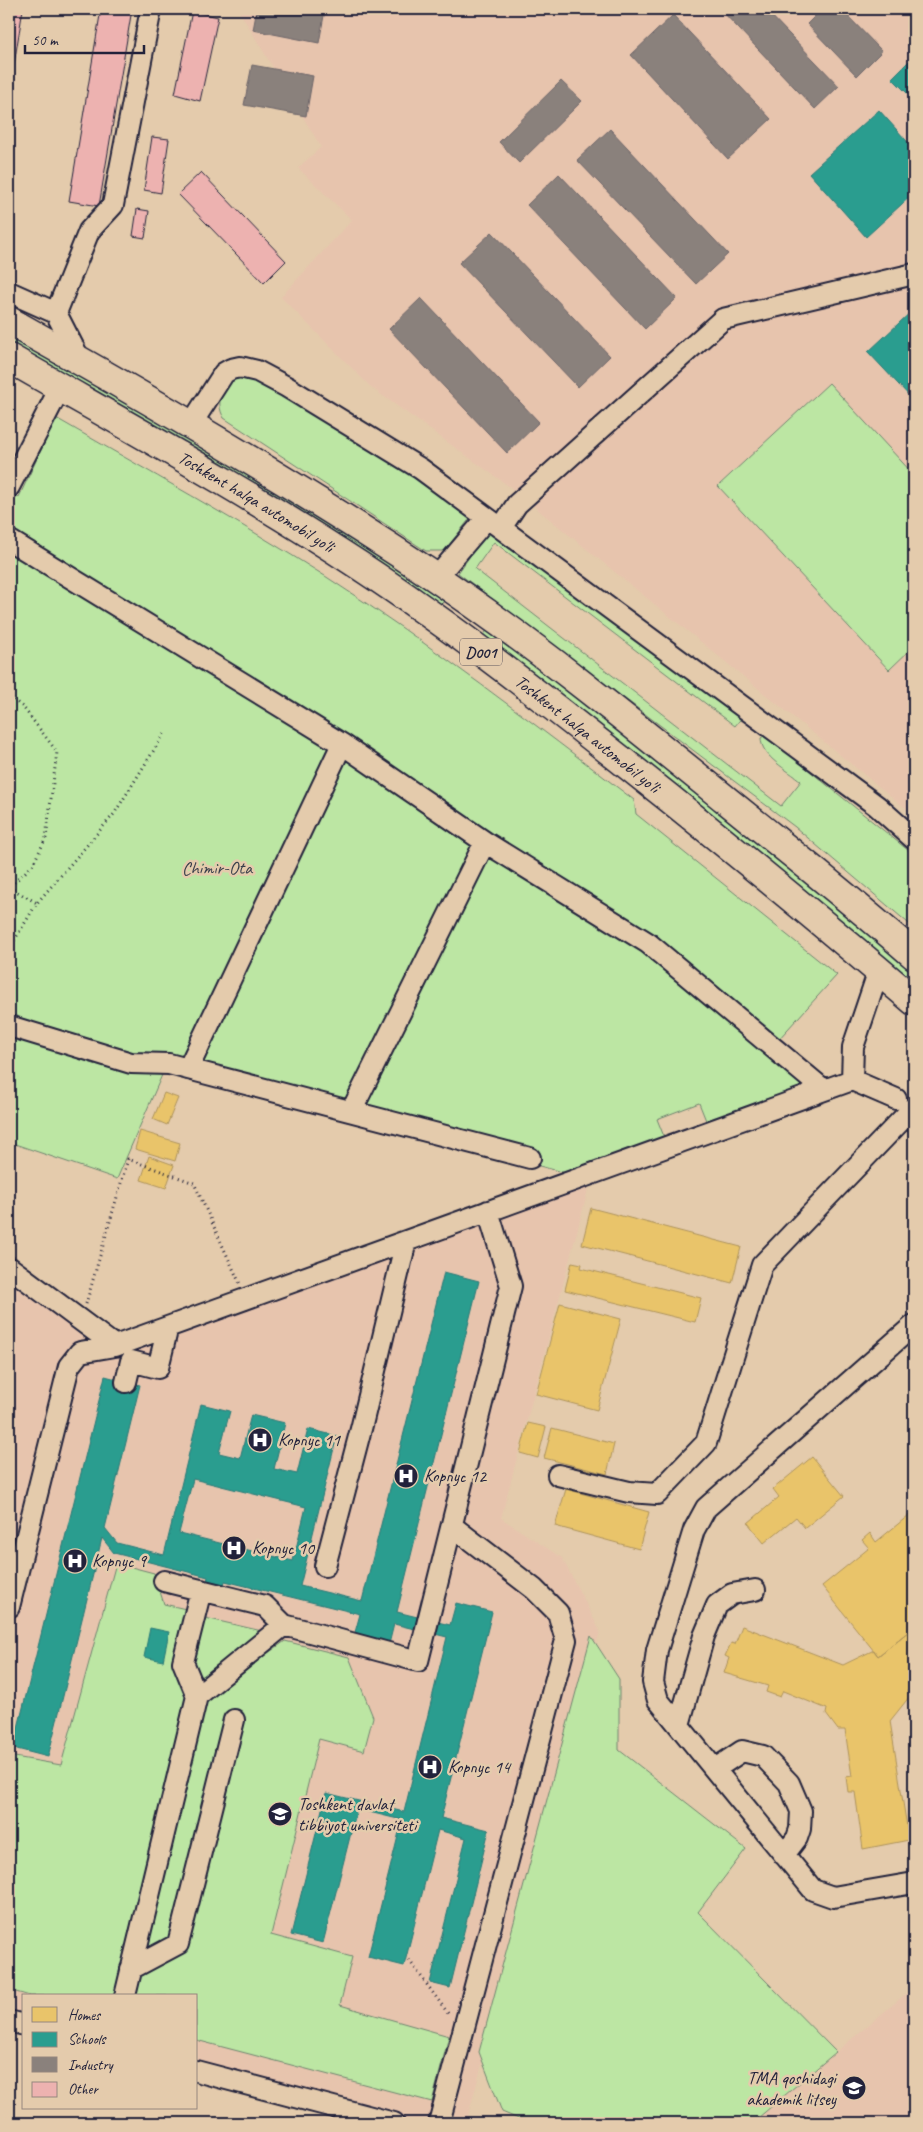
<svg xmlns="http://www.w3.org/2000/svg" width="923" height="2132" viewBox="0 0 923 2132" font-family="Caveat,sans-serif">
<style>
.built{fill:#e7c4ad}
.green{fill:#bce6a3;stroke:#6f846f}
.homes{fill:#e9c46a;stroke:#ad935c}
.schools{fill:#2a9d8f;stroke:#287876;fill-rule:evenodd}
.industry{fill:#8a817c;stroke:#6b6468}
.building{fill:#edb2b0;stroke:#22223b}
.lines{fill:none;stroke-linecap:round;stroke-linejoin:round}
.minor-casing{stroke:#22223b;stroke-width:24}
.highway-casing{stroke:#22223b;stroke-width:31}
.path{stroke:#22223b;stroke-width:3;stroke-dasharray:1 4;stroke-linecap:butt}
.minor{stroke:#e4cbac;stroke-width:20}
.highway{stroke:#e4cbac;stroke-width:28}
.labels{text-anchor:middle;stroke-width:5;stroke-linejoin:round;paint-order:stroke}
.shield{fill:#e4cbac;stroke:#5c555d;stroke-width:1}
.shield-label{font-size:16px;font-weight:bold;fill:#22223b}
.street-label{font-size:18px;fill:#22223b;stroke:#e4cbac}
.park-label{font-size:18px;fill:#393f4b;stroke:#e4cbac}
.poi-label{font-size:18px;fill:#22223b;stroke:#e4cbac;text-anchor:start}
</style>
<rect width="100%" height="100%" fill="#e4cbac"/>
<filter id="ink" filterUnits="userSpaceOnUse"><feTurbulence type="fractalNoise" baseFrequency=".02" numOctaves="2"/><feDisplacementMap in="SourceGraphic" scale="10" xChannelSelector="R" yChannelSelector="G"/><feConvolveMatrix kernelMatrix="1 2 1 2 8 2 1 2 1" color-interpolation-filters="sRGB"/></filter>
<g filter="url(#ink)">
<!-- built -->
<path class="built" d="M 238,9 L 914,9 L 914,815 L 510,487 L 372,388 L 281,297 L 352,220 L 298,168 L 321,147 Z
M 594,1167 L 501,1518 L 562,1558 L 600,1631 L 466,2123 L 352,2123 L 196,2083 L 196,1996 L 24,1996 L 24,2038 L 9,2034 L 9,1255 L 116,1338 Z
M 914,1987 L 914,2123 L 752,2123 L 836,2052 Z"/>
<!-- green -->
<path class="green" d="M 9,332 L 238,464 L 446,598 L 439,607 L 9,344 Z
M 242,376 L 249,378 C 327,419 399,466 472,516 L 444,551 L 426,551 L 224,418 C 214,402 223,381 242,376 Z
M 829,383 L 914,475 L 914,646 L 889,670 L 718,486 Z
M 56,418 C 146,470 237,520 325,576 C 432,645 533,723 634,800 L 636,814 L 837,975 L 777,1041 L 824,1082 L 707,1123 L 699,1103 L 657,1119 L 665,1139 L 566,1173 L 165,1068 L 117,1179 L 9,1142 L 9,491 L 19,497 Z
M 486,533 L 497,533 L 743,716 L 735,726 L 494,542 L 475,569 L 781,806 L 801,781 C 788,770 761,757 761,738 L 765,735 L 914,855 L 914,928 L 795,827 L 458,573 Z
M 488,629 L 542,669 L 858,920 L 914,968 L 914,983 L 851,928 L 694,802 L 482,637 Z
M 116,1563 L 154,1573 L 164,1604 L 186,1609 L 173,1665 L 188,1692 L 125,1996 L 30,1996 L 9,1990 L 9,1756 L 61,1765 Z
M 201,1617 L 262,1631 L 207,1678 L 197,1674 L 191,1665 Z
M 591,1636 L 619,1679 L 619,1750 L 746,1849 L 698,1912 L 836,2052 L 752,2123 L 528,2123 L 502,2112 L 479,2052 Z
M 285,1641 L 349,1657 L 373,1717 L 364,1751 L 319,1739 L 271,1935 L 352,1957 L 340,2005 L 449,2036 L 432,2102 L 196,2040 L 196,1996 L 133,1996 L 206,1697 Z"/>
<!-- homes -->
<path class="homes" d="M 164,1093 L 178,1098 L 167,1125 L 153,1119 Z
M 140,1131 L 180,1143 L 175,1161 L 135,1149 Z
M 149,1156 L 174,1165 L 166,1188 L 141,1180 Z
M 591,1208 L 741,1247 L 732,1283 L 582,1244 Z
M 572,1262 L 582,1264 L 581,1268 L 701,1298 L 695,1322 L 565,1290 Z
M 560,1303 L 621,1319 L 597,1410 L 536,1394 Z
M 528,1423 L 546,1427 L 538,1458 L 520,1453 Z
M 552,1428 L 614,1444 L 607,1474 L 544,1458 Z
M 812,1457 L 844,1496 L 805,1528 L 796,1517 L 764,1543 L 748,1523 L 779,1497 L 773,1489 Z
M 566,1489 L 649,1512 L 639,1549 L 555,1526 Z
M 914,1511 L 914,1627 L 878,1656 L 822,1586 L 869,1548 L 862,1540 L 870,1533 L 876,1542 Z
M 742,1626 L 843,1665 L 874,1650 L 878,1656 L 914,1627 L 914,1685 L 907,1691 L 910,1696 L 890,1721 L 909,1840 L 863,1849 L 855,1792 L 848,1792 L 846,1777 L 852,1776 L 845,1730 L 838,1730 L 826,1714 L 827,1709 L 783,1691 L 780,1697 L 766,1692 L 768,1686 L 724,1673 L 729,1658 L 725,1656 L 731,1643 L 735,1644 Z
M 914,1685 L 914,1700 L 907,1691 Z"/>
<!-- schools -->
<path class="schools" d="M 914,56 L 914,90 L 909,95 L 892,78 Z
M 879,110 L 914,149 L 914,193 L 866,237 L 809,173 Z
M 914,309 L 914,401 L 868,352 Z
M 444,1272 L 479,1281 L 397,1612 L 450,1625 L 456,1603 L 492,1612 L 441,1818 L 489,1830 L 450,1988 L 430,1983 L 466,1838 L 438,1830 L 404,1966 L 368,1957 L 402,1820 L 357,1809 L 323,1943 L 291,1935 L 326,1793 L 404,1812 L 447,1637 L 394,1624 L 389,1644 L 354,1636 L 360,1614 L 225,1581 L 222,1592 L 205,1589 L 208,1577 L 114,1553 L 102,1538 L 48,1757 L 13,1748 L 105,1376 L 140,1385 L 105,1528 L 117,1543 L 164,1555 L 201,1404 L 230,1411 L 219,1453 L 240,1458 L 251,1415 L 285,1423 L 274,1469 L 297,1474 L 308,1429 L 337,1436 L 300,1586 L 362,1601 ZM 193,1479 L 306,1507 L 293,1561 L 179,1533 Z
M 150,1628 L 169,1632 L 163,1661 L 144,1657 Z"/>
<!-- industry -->
<path class="industry" d="M 257,9 L 325,10 L 319,43 L 253,30 Z
M 720,9 L 765,9 L 839,86 L 815,109 Z
M 822,9 L 841,9 L 882,51 L 857,76 L 807,24 Z
M 673,15 L 771,119 L 728,159 L 631,55 Z
M 252,65 L 313,76 L 306,116 L 244,105 Z
M 561,81 L 582,101 L 519,163 L 499,142 Z
M 610,129 L 728,254 L 696,284 L 577,160 Z
M 559,174 L 677,298 L 645,329 L 527,205 Z
M 492,232 L 610,356 L 578,387 L 459,263 Z
M 421,298 L 539,422 L 507,453 L 389,329 Z"/>
<!-- building -->
<path class="building" d="M 9,9 L 23,9 L 9,95 Z
M 101,9 L 132,9 L 99,206 L 69,201 Z
M 192,11 L 218,17 L 200,101 L 175,94 Z
M 152,137 L 169,139 L 161,193 L 144,190 Z
M 201,172 L 286,261 L 264,283 L 178,194 Z
M 137,209 L 149,211 L 145,238 L 133,236 Z"/>
<g class="lines">
<defs>
<path id="minor" d="M 9,292 L 56,313 L 81,362
M 56,313 L 89,231 L 113,205 L 151,9
M 190,426 L 224,373 L 231,369 L 240,367 L 257,371 L 287,387 L 421,469 L 877,806 L 914,839
M 9,487 L 60,388
M 501,528 L 517,504 L 723,319 L 914,274
M 9,540 L 342,744 L 485,842 L 648,943 L 824,1090
M 436,578 L 487,518
M 9,1026 L 131,1063 L 169,1064 L 530,1158
M 188,1069 L 342,744
M 852,1080 L 853,1047 L 879,970
M 352,1110 L 485,842
M 9,1267 L 115,1346
M 914,1325 L 706,1508 L 694,1530 L 657,1650 L 653,1682 L 658,1700 L 813,1890 L 833,1897 L 914,1883
M 126,1382 L 131,1361 L 158,1368 L 166,1335 L 166,1328
M 558,1475 L 629,1492 L 657,1494 L 706,1443 L 762,1265 L 914,1107
M 325,1566 L 362,1425 L 406,1241
M 164,1581 L 265,1606 L 284,1625 L 418,1661 L 511,1286 L 488,1211
M 9,1607 L 69,1366 L 80,1352 L 115,1346 L 852,1080 L 896,1099
M 197,1696 L 284,1625
M 679,1725 L 704,1636 L 717,1605 L 732,1594 L 755,1590
M 715,1769 L 742,1751 L 763,1756 L 789,1783 L 801,1811 L 800,1829 L 797,1838 L 784,1855
M 131,1969 L 178,1944 L 234,1720
M 125,1996 L 197,1696 L 183,1662 L 201,1590
M 9,2021 L 24,2025
M 196,2071 L 394,2123
M 439,2123 L 566,1640 L 558,1613 L 534,1589 L 452,1526"/>
<g id="highway">
<path d="M 9,321 C 151,400 294,483 429,573 C 532,642 629,721 725,799 C 789,851 853,901 914,955"/>
<path id="s1" d="M 9,358 C 127,426 246,491 360,566 C 468,637 568,718 669,798 C 751,864 834,932 914,1001"/>
</g>
</defs>
<!-- minor casing -->
<use href="#minor" class="minor-casing"/>
<!-- highway casing -->
<use href="#highway" class="highway-casing"/>
<!-- path -->
<path class="path" d="M 9,697 L 23,707 L 57,752 L 46,838 L 32,866 L 9,887
M 9,887 L 37,903
M 9,949 L 37,903 L 114,814 L 166,731
M 86,1304 L 128,1159 L 194,1183 L 240,1284
M 409,1960 L 450,2016"/>
<!-- minor -->
<use href="#minor" class="minor"/>
<!-- highway -->
<use href="#highway" class="highway"/>
</g>
</g>
<!-- icons -->
<defs>
<symbol id="hospital-disc" viewBox="-11 -11 22 22"><circle r="9.5" fill="#22223b" stroke="#e4cbac"/><path d="M-5-5h3v3.5h4V-5h3V5h-3V1.5h-4V5h-3Z" fill="#fff"/></symbol>
<symbol id="university-disc" viewBox="-11 -11 22 22"><circle r="9.5" fill="#22223b" stroke="#e4cbac"/><path d="M0-5L7-2L0 1L-7-2ZM-4 1L0 2.5L4 1V4Q0 6-4 4Z" fill="#fff"/></symbol>
<symbol id="school-disc" viewBox="-11 -11 22 22"><circle r="9.5" fill="#22223b" stroke="#e4cbac"/><path d="M0-5L7-2L0 1L-7-2ZM-4 1L0 2.5L4 1V4Q0 6-4 4Z" fill="#fff"/></symbol>
</defs>
<g fill-rule="evenodd">
<use href="#hospital-disc" x="246" y="1426" width="28" height="28"/>
<use href="#hospital-disc" x="392" y="1462" width="28" height="28"/>
<use href="#hospital-disc" x="220" y="1534" width="28" height="28"/>
<use href="#hospital-disc" x="61" y="1547" width="28" height="28"/>
<use href="#hospital-disc" x="416" y="1753" width="28" height="28"/>
<use href="#university-disc" x="266" y="1800" width="28" height="28"/>
<use href="#school-disc" x="840" y="2074" width="28" height="28"/>
</g>
<g class="labels">
<!-- shield labels -->
<rect class="shield" x="460" y="638.5" width="42" height="27" rx="4"/>
<g class="shield-label">
<text x="481" y="658">D001</text>
</g>
<!-- street labels -->
<g class="street-label">
<text dy="6" stroke="none"><textPath href="#s1" startOffset="286">Toshkent halqa avtomobil yo'li</textPath></text>
<text dy="6" stroke="none"><textPath href="#s1" startOffset="691">Toshkent halqa avtomobil yo'li</textPath></text>
</g>
<!-- park labels -->
<g class="park-label">
<text x="217" y="874">Chimir-Ota</text>
</g>
<!-- poi labels -->
<g class="poi-label">
<text x="278" y="1446">Корпус 11</text>
<text x="424" y="1482">Корпус 12</text>
<text x="252" y="1554">Корпус 10</text>
<text x="92" y="1567">Корпус 9</text>
<text x="448" y="1773">Корпус 14</text>
<text x="298" y="1810">Toshkent davlat<tspan x="298" dy="21">tibbiyot universiteti</tspan></text>
<text x="836" y="2084" text-anchor="end">TMA qoshidagi<tspan x="836" dy="21">akademik litsey</tspan></text>
</g>
</g>
<!-- margin -->
<rect width="923" height="2132" fill="none" stroke="#e4cbac" stroke-width="30"/>
<rect x="15" y="15" width="893" height="2102" fill="none" stroke="#22223b" stroke-width="2" filter="url(#ink)"/>
<!-- legend -->
<rect x="22" y="1994" width="175" height="115" fill="#e4cbac" stroke="#96877f"/>
<rect x="32" y="2007" width="25" height="15" fill="#e9c46a" stroke="#96877f"/>
<text x="68" y="2020" font-size="15" fill="#22223b">Homes</text>
<rect x="32" y="2032" width="25" height="15" fill="#2a9d8f" stroke="#96877f"/>
<text x="68" y="2044" font-size="15" fill="#22223b">Schools</text>
<rect x="32" y="2057" width="25" height="15" fill="#8a817c" stroke="#96877f"/>
<text x="68" y="2070" font-size="15" fill="#22223b">Industry</text>
<rect x="32" y="2082" width="25" height="15" fill="#edb2b0" stroke="#96877f"/>
<text x="68" y="2094" font-size="15" fill="#22223b">Other</text>
<!-- scale -->
<path d="M25 45v8h119v-8" fill="none" stroke="#22223b" stroke-width="2.5"/>
<text x="32" y="45" font-size="15" fill="#22223b" stroke="#e4cbac" stroke-width="4" paint-order="stroke">50 m</text>
</svg>
